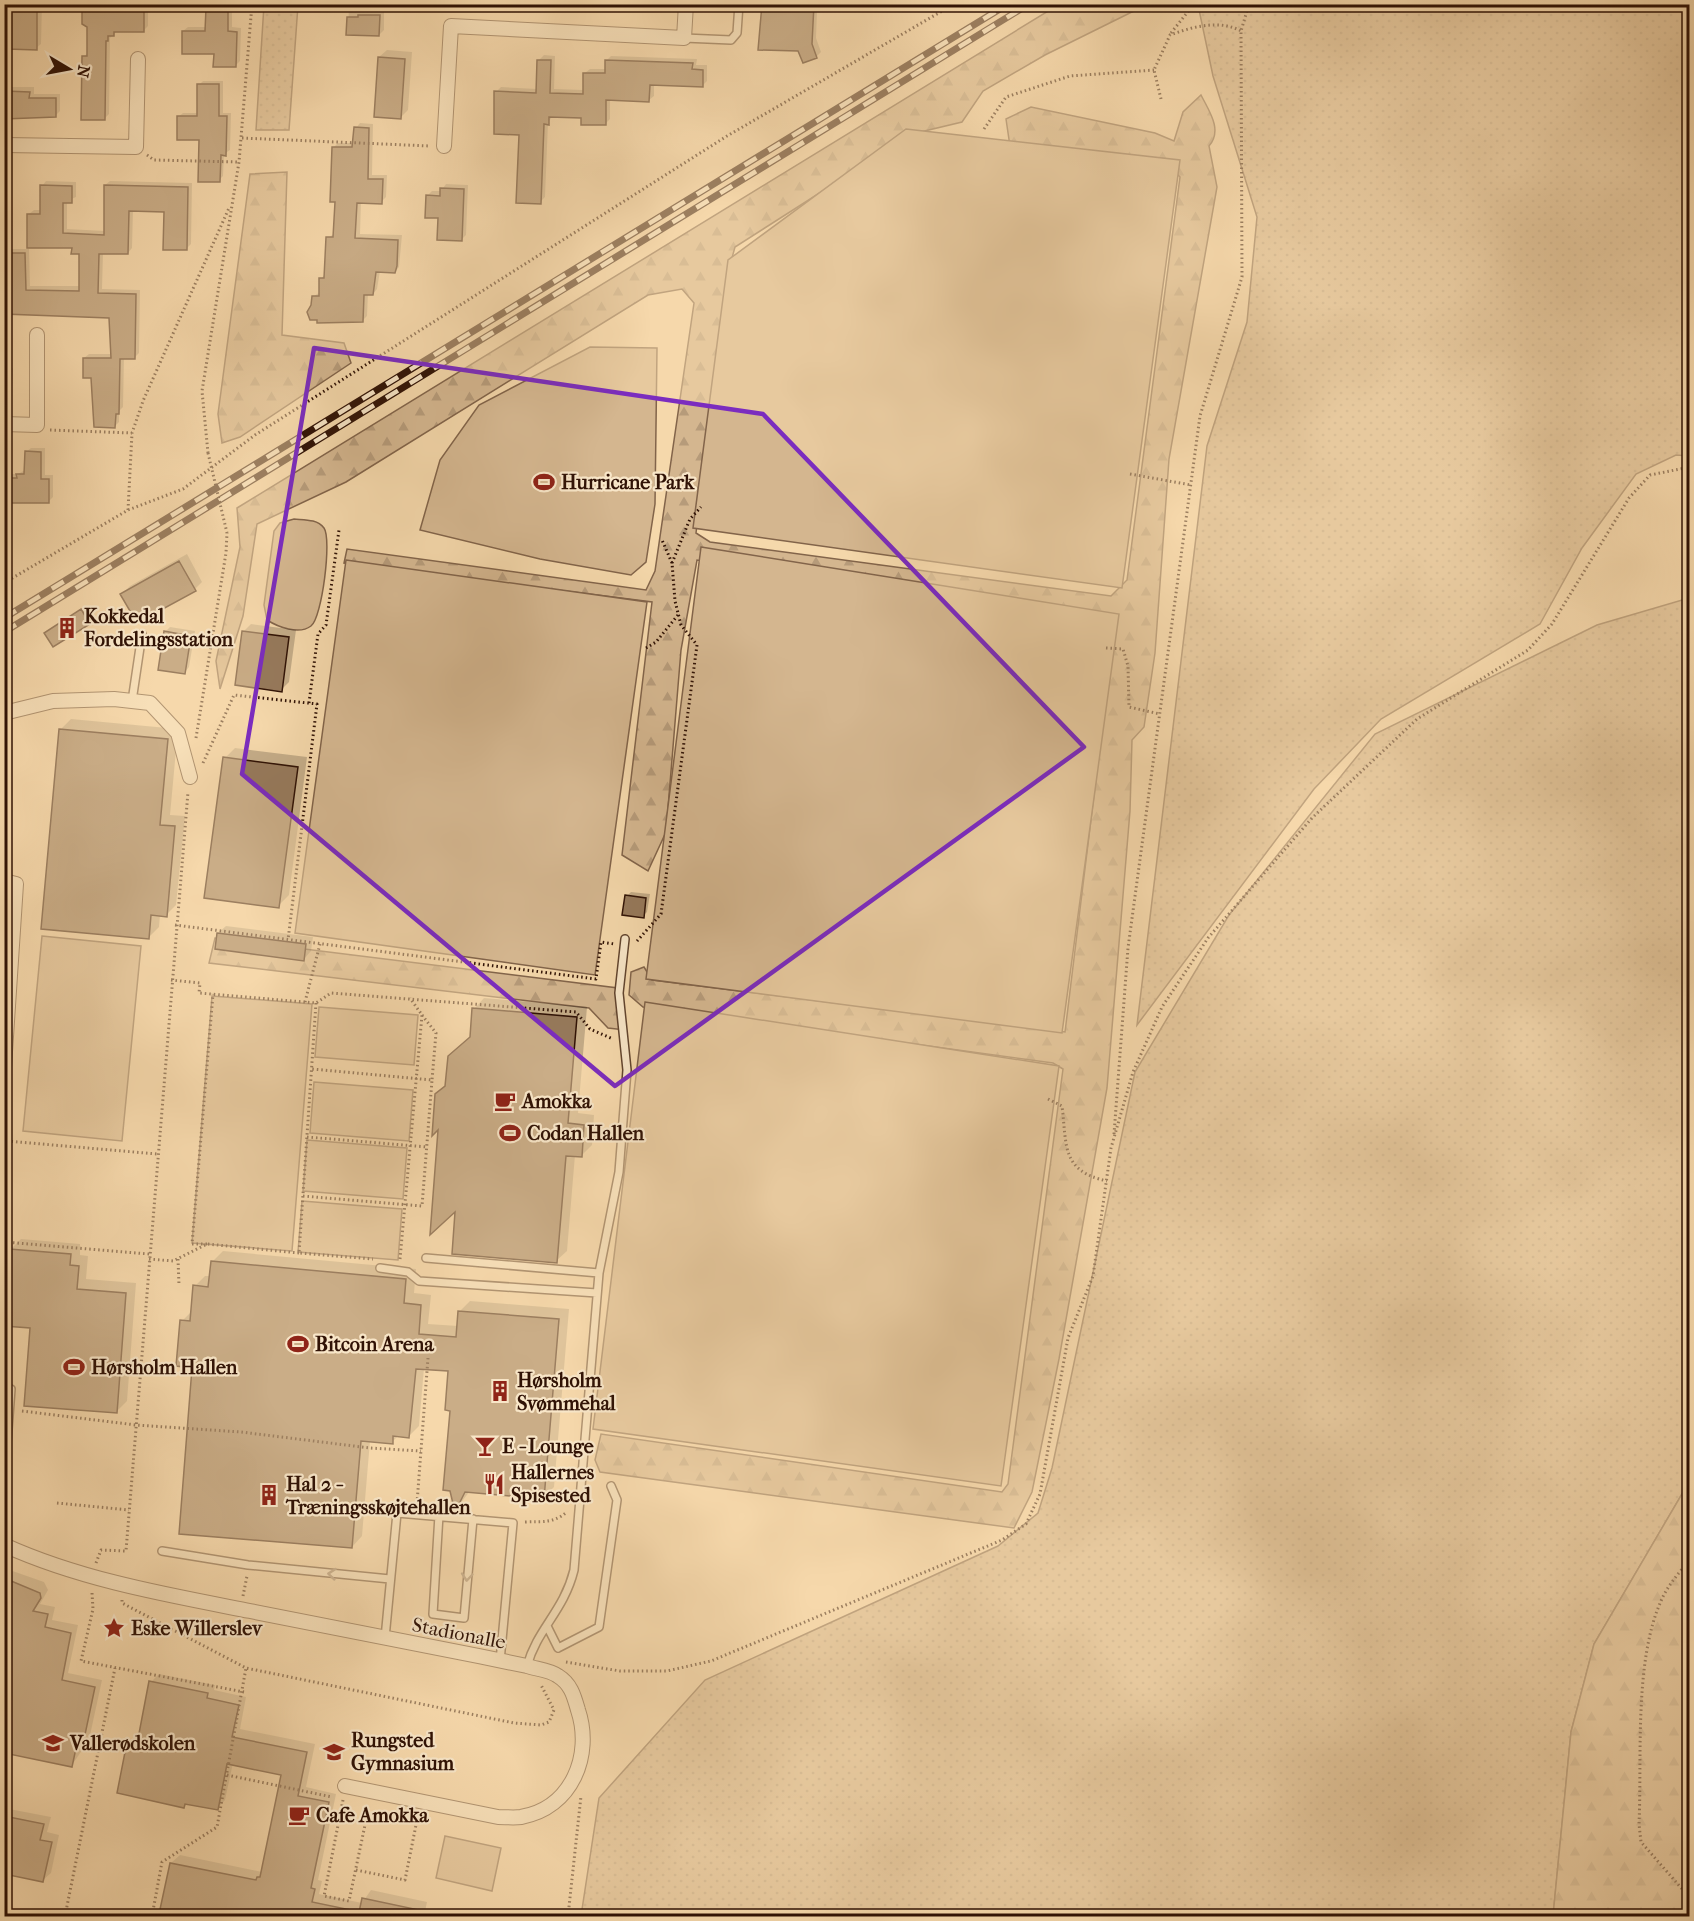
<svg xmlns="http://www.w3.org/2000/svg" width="1694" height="1921" viewBox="0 0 1694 1921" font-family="'IM FELL French Canon',serif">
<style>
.grass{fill:url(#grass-dots);stroke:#82644a;stroke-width:1.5}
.forest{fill:url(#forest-firs);stroke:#82644a;stroke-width:1.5}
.green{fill:#d4b68f;stroke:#82644a;stroke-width:1.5}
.shadow{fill:#0003}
.building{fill:#96795b;stroke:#301205;stroke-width:1.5}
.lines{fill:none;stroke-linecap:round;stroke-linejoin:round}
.service-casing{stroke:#61442e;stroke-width:10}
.minor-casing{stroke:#61442e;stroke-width:16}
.path{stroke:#301205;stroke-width:3;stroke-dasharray:1.5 3;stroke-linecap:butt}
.service{stroke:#f8e6c8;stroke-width:7}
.minor{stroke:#f8e6c8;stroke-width:14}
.rail-casing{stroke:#301205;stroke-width:7}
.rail{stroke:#f8e6c8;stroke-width:4.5;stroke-dasharray:14;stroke-linecap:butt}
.path-bridge{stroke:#301205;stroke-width:3;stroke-dasharray:1.5 3;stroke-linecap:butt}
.oneway{stroke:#9e8770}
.marked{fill:none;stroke:#7b2cbf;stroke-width:4.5;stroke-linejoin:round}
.labels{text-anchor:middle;stroke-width:4.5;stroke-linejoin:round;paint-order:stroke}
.poi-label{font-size:20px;font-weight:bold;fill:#301205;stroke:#f8e6c8;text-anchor:start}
.street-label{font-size:20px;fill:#301205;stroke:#f8e6c8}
</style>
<defs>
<pattern id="grass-dots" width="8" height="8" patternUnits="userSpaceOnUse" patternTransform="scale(1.5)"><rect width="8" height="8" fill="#d4b68f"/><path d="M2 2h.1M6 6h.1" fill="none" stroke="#b69b7a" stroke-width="1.8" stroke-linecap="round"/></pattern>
<pattern id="forest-firs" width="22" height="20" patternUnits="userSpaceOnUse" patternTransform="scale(1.5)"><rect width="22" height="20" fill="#d4b68f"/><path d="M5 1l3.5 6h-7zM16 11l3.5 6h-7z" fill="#b69b7a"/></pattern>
</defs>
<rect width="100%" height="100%" fill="#f5d8ab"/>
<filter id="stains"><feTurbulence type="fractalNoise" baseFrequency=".00333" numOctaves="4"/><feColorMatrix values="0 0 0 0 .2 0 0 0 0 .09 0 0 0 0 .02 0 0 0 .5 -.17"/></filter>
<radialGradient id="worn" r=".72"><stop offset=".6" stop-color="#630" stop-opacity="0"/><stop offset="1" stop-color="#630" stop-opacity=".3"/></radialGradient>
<!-- grass -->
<path class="grass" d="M 264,5 L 298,5 L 289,130 L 256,130 Z
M 1198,5 L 1689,5 L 1689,456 L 1676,455 L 1636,474 L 1582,548 L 1540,624 L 1381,719 L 1314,789 L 1137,1025 L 1207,446 L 1247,322 L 1257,217 L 1213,76 Z
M 1689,598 L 1689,1482 L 1594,1644 L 1571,1732 L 1553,1916 L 581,1916 L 599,1798 L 705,1680 L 998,1546 L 1038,1513 L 1052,1468 L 1135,1072 L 1229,915 L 1375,734 L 1597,625 Z"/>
<!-- forest -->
<path class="forest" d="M 1058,5 L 1146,5 L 1045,55 L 983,91 L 962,122 L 912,134 L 735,247 L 727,276 L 696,533 L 710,542 L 1111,596 L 1127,580 L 1180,177 L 1168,165 L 1011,153 L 1006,119 L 1031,107 L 1155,133 L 1174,141 L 1183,112 L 1201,95 C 1209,111 1223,130 1209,146 L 1217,187 L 1169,459 L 1155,653 L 1144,727 L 1132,740 L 1130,811 L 1107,1088 L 1059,1359 L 1032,1492 L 1014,1528 L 600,1472 L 595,1460 L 601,1434 L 1002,1492 L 1008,1484 L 1063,1069 L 1053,1063 L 643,1007 L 629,995 L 631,972 L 644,967 L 652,980 L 1065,1032 L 1115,623 L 697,560 L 681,650 L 666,832 L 648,871 L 622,855 L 652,602 L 344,563 L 347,549 L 646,590 L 655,571 L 694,303 L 682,289 L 648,295 L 346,482 L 257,524 L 243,616 L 220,689 L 216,661 L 240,547 L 237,508 Z
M 287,172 L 282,335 L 344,343 L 351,363 L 240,437 L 222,443 L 218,414 L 250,174 Z
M 215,938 L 618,988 L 625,1030 L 608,1028 L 589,1008 L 209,963 Z
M 1689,1482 L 1689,1916 L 1553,1916 L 1571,1732 L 1594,1644 Z"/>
<!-- green -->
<path class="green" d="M 906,129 L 1180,160 L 1122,588 L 693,528 L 728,260 Z
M 590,347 L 657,348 L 655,504 L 646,562 L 631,575 L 540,559 L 420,530 L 440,460 L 479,405 Z
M 294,519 C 305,520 317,519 324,528 C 332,539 322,618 311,626 C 299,635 278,627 267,620 L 264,605 L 274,531 L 280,523 Z
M 701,547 L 1119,614 L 1062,1033 L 646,979 Z
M 346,560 L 647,602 L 595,975 L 295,933 Z
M 42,936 L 141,946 L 122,1141 L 23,1131 Z
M 212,996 L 312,1004 L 292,1251 L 192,1243 Z
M 645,1002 L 1059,1066 L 1001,1486 L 593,1429 Z
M 319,1007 L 418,1015 L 414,1065 L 315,1057 Z
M 314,1082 L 413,1090 L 409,1141 L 310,1133 Z
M 307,1140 L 407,1148 L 403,1199 L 303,1191 Z
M 302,1201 L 402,1209 L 398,1260 L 298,1252 Z
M 445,1836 L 501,1848 L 492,1891 L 436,1878 Z"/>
<!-- shadow -->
<path class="shadow" d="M 9,4 L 42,4 L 41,44 L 36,48 Z
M 148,4 L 148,26 L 143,31 L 117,31 L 110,38 L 109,114 L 104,119 L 84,57 L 88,52 L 89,26 L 83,10 L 88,5 Z
M 207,4 L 232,4 L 232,27 L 241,28 L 240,61 L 236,65 L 183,31 L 188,27 L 207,27 Z
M 349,4 L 384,4 L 384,30 L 379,35 L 348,34 Z
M 531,4 L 661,4 L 656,9 Z
M 763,4 L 832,4 L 827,11 L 817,12 L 816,38 L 821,52 L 816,57 L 799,50 Z
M 387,50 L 412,52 L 408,110 L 401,117 L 379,57 Z
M 544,55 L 555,56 L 554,89 L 584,90 L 585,73 L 590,69 L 607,69 L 607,60 L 611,56 L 697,59 L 696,65 L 707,65 L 707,81 L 702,86 L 654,84 L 654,96 L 649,100 L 610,99 L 610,119 L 605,124 L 583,117 L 553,115 L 548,123 L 545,197 L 540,202 L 520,134 L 496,92 L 501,87 L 537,89 L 539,60 Z
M 4,79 L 11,87 L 34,87 L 34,94 L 60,94 L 60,111 L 55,116 L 4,116 Z
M 203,81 L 223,81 L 223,113 L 231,113 L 230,150 L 224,154 L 223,176 L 219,180 L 201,139 L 178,117 L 183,113 L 199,113 L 199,85 Z
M 360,123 L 373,124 L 372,175 L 387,175 L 386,197 L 381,202 L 361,201 L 360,234 L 402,235 L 399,267 L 395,272 L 380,271 L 377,289 L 373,294 L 368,293 L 367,316 L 362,321 L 313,306 L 313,297 L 320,292 L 321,279 L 326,273 L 328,238 L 335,233 L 336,200 L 333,148 L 338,143 L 354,143 L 356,128 Z
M 4,179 L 10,180 L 10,194 L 5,198 Z
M 46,181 L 76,182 L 76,197 L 67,201 L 67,229 L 105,231 L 105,185 L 110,181 L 192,183 L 191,244 L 186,249 L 166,210 L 133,209 L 132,248 L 128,253 L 103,253 L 102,289 L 140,290 L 139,353 L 134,358 L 124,357 L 123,407 L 119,411 L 119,422 L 114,427 L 84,358 L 89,354 L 113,354 L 111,316 L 4,315 L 4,249 L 29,249 L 30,286 L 80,286 L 81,252 L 29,214 L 34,210 L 41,210 L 42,186 Z
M 446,184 L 468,185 L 466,235 L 461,240 L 427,196 L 432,191 L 441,191 Z
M 4,368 L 13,368 L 12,388 L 8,393 L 4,393 Z
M 31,448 L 45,448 L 45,475 L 53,475 L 53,497 L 48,502 L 4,501 L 4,474 L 18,474 L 25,470 L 26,452 Z
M 187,554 L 202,582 L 195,589 L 122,594 L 130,586 Z
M 86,606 L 94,618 L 89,622 L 46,633 Z
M 251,624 L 296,630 L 289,682 L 281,690 L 243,632 Z
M 170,627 L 195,631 L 189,667 L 185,672 L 165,632 Z
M 71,719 L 178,729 L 170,815 L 185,816 L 176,905 L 166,915 L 160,915 L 159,927 L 149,937 L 61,729 Z
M 235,748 L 307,757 L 289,895 L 278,906 L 225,758 Z
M 631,892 L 650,894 L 647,912 L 643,916 L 627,896 Z
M 226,926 L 313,937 L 311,951 L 304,959 L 218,933 Z
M 484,998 L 587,1007 L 578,1113 L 594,1115 L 592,1145 L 581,1156 L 575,1155 L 567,1251 L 556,1261 L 457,1209 L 439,1127 L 437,1094 L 447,1084 L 471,1036 L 474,1009 Z
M 21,1239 L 80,1244 L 80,1255 L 88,1256 L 86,1279 L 136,1283 L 127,1401 L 116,1412 L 32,1327 L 4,1324 L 4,1247 L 13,1247 Z
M 223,1251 L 416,1269 L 414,1293 L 431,1295 L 428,1324 L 458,1326 L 459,1312 L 470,1301 L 569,1309 L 554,1487 L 544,1497 L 470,1491 L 456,1509 L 450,1370 L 424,1368 L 419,1426 L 409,1436 L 399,1435 L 392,1442 L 370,1441 L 362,1536 L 352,1547 L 194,1366 L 182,1321 L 193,1310 L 195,1286 L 205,1276 L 211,1276 L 212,1262 Z
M 4,1568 L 44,1582 L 48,1590 L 40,1604 L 55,1607 L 52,1620 L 78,1625 L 68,1673 L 102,1680 L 89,1740 L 72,1765 L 4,1751 Z
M 159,1674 L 215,1685 L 214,1690 L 246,1697 L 240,1729 L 315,1744 L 306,1787 L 336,1794 L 318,1880 L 322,1881 L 319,1894 L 362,1903 L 371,1890 L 427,1902 L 424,1916 L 180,1916 L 171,1863 L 180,1855 L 262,1872 L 283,1773 L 233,1763 L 225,1800 L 217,1809 L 188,1803 L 184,1807 L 129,1743 L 137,1735 L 140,1735 L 151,1682 Z
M 4,1808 L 51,1817 L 47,1832 L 59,1835 L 51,1873 L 43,1880 L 4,1872 Z"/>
<!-- building -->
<path class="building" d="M 8,4 L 37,4 L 37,50 L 7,49 Z
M 91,4 L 144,4 L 144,32 L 114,32 L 114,36 L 108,36 L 108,41 L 106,41 L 105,120 L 81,120 L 82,56 L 87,56 L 87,27 L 82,24 L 82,9 L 91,9 Z
M 762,4 L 814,4 L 812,44 L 817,58 L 803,63 L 798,51 L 758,50 Z
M 206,8 L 228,9 L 228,31 L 237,32 L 236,67 L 213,67 L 214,54 L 182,54 L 182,31 L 205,31 Z
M 358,15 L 380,15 L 379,36 L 346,35 L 347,17 L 358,17 Z
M 378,57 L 405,59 L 401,119 L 374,117 Z
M 537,60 L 551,60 L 550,93 L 583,94 L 583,73 L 605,73 L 605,60 L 693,63 L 692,69 L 703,70 L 703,87 L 650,85 L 649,102 L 606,100 L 606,125 L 581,125 L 581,118 L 549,117 L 549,125 L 544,124 L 541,204 L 516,203 L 519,135 L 494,134 L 494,91 L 536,93 Z
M 197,84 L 219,84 L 219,116 L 227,116 L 226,156 L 221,155 L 220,182 L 198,182 L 199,140 L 177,140 L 177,116 L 197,116 Z
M 4,91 L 30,92 L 29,98 L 56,98 L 56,117 L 4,119 Z
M 354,127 L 369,128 L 368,179 L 383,179 L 382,204 L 357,203 L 355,238 L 398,240 L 397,266 L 395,273 L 376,272 L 373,295 L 364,295 L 363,322 L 317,323 L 317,320 L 310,320 L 307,312 L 311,305 L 312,296 L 319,296 L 319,278 L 324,278 L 326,237 L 333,237 L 335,202 L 330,202 L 332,147 L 352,147 Z
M 40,185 L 72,186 L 72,203 L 63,203 L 63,233 L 104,235 L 104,185 L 188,187 L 187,250 L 163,250 L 164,212 L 129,211 L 128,254 L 99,254 L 98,293 L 136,294 L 135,359 L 120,359 L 119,414 L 116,414 L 115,428 L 94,427 L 91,378 L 83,378 L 83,358 L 111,358 L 109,318 L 4,314 L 4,263 L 9,263 L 9,253 L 25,253 L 26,290 L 79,291 L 79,254 L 71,254 L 72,248 L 27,248 L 27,214 L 40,214 Z
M 440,188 L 464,189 L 462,241 L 437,240 L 438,218 L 425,218 L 426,195 L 440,196 Z
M 25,451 L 41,452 L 41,479 L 49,479 L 49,503 L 4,503 L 4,478 L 17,478 L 16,474 L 24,474 Z
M 179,561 L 196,591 L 137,623 L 120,594 Z
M 81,609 L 90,624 L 53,647 L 44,633 Z
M 164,631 L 191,636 L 185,674 L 158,670 Z
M 242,631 L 289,637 L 282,692 L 235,685 Z
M 59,729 L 168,739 L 160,825 L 175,826 L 167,917 L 151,915 L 149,939 L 41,929 Z
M 223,757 L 298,767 L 279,908 L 204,898 Z
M 625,895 L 646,898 L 644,918 L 622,915 Z
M 217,933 L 306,944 L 304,961 L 215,949 Z
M 472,1008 L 577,1017 L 568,1123 L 584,1125 L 582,1157 L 566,1156 L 557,1263 L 452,1254 L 455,1212 L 430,1235 L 438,1130 L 432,1136 L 435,1094 L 445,1086 L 448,1056 L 470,1037 Z
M 9,1249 L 71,1254 L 70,1265 L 79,1266 L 77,1289 L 126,1293 L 117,1413 L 24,1406 L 30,1328 L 4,1326 L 4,1258 L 9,1258 Z
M 211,1261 L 406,1279 L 404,1303 L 421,1305 L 419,1334 L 456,1337 L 458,1311 L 559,1319 L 544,1499 L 465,1492 L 455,1512 L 450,1491 L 443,1490 L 450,1411 L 445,1410 L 448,1371 L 416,1369 L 409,1438 L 393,1436 L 393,1444 L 361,1441 L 352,1548 L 179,1534 L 192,1368 L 176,1366 L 180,1320 L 190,1321 L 193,1285 L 208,1287 Z
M 4,1578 L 40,1593 L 41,1598 L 33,1611 L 48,1614 L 45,1627 L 71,1633 L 62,1680 L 95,1687 L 82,1749 L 76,1748 L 72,1767 L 4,1753 Z
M 149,1681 L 208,1693 L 207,1698 L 239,1705 L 232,1737 L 307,1752 L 298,1796 L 329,1802 L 311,1888 L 315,1889 L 312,1902 L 351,1910 L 350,1917 L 173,1917 L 159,1914 L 170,1863 L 256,1880 L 257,1877 L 260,1877 L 281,1775 L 227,1764 L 218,1810 L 185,1804 L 184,1808 L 117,1793 L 127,1742 L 137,1744 Z
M 4,1816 L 44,1824 L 40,1840 L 52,1842 L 43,1882 L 4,1874 Z
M 362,1898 L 419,1910 L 418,1917 L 358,1917 Z"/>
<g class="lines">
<defs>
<path id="service" d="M 684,38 L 731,40 L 737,33 L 739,4
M 132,701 L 142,634
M 426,1258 L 599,1273 L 574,1570 C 564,1611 537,1629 527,1666
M 380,1268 L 408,1272 L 419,1281 L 597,1293
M 599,1273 L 619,1172 L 627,1070 L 619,993 L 625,939
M 4,1386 L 11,1389 L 4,1483
M 439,1515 L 433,1614 L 464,1618 L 473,1519
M 162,1551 L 248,1565 L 390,1579
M 547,1626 L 558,1648 L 599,1627 L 617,1500 L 611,1486
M 385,1638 L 397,1513 L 513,1523 L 500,1661"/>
<path id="minor" d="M 4,145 L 136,147 L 138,59
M 444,146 L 451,26 L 684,38 L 686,4
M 4,424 L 37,425 L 37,335
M 4,713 L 53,701 L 114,699 L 150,703 L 178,733 L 190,777
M 4,881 L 16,884 L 4,1067
M 4,1545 C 81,1580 168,1595 250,1611 C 343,1629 435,1647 527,1666 C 536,1669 550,1670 558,1676 C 571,1684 574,1696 578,1710 C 593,1755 572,1808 521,1817 C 514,1818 505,1817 498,1817 L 345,1786"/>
</defs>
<!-- service casing -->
<use href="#service" class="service-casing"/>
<!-- minor casing -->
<use href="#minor" class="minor-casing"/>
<!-- path -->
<path class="path" d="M 1171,33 L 1194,4
M 1161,99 L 1154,70 L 1170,35 C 1192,27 1219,19 1241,31
M 984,129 L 1006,97 L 1070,76 L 1154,70
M 242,138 L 430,146
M 147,155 L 154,160 L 239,162
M 50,430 L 132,433
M 208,453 L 202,391 L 239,162 L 252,4
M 1130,474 L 1191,485
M 128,510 L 132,433 L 143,401 L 229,208
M 672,563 L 690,519 L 701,507
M 4,583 L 128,510 L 183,489 L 255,435 L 727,136 L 954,4
M 646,648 L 656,642 L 678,615
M 1106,648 L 1123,649 L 1128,666 L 1129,707 L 1160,714
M 309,703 L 318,634 L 326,625 L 339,530
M 196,738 L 226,553 L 227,533
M 203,763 L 234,695 L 317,704 L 288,940
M 175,925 L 596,979 L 601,942 L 614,944
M 637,941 L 661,914 L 697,645 L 681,625 L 675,601 L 672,563 L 662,540
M 171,980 L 200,983 L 199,993 L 316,1003 L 331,993 L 576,1012 L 590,1029 L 613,1039
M 305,1002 L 320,944
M 316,1003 L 299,1253 L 373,1259
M 422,1015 L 436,1033 L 432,1080
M 1048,1099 L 1062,1106 C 1067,1146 1061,1171 1107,1181
M 1114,1134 L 1128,948 L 1200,416 L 1242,277 L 1241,31 L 1249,4
M 307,1137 L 427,1147
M 7,1141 L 157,1154
M 303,1196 L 422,1206 L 432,1080 L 312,1069
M 4,1242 L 149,1254
M 207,1244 L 192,1244 L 213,994
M 149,1259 L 173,1261 L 207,1244 L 299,1253
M 178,1259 L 179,1285
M 400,1259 L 422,1015 L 410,998
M 22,1411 L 136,1425 L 241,1432 L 370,1448 L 421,1451
M 57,1503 L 129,1510
M 417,1503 L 428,1358
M 525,1522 C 543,1521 552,1524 567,1512
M 1690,1559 C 1680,1572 1667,1586 1661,1601 C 1634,1661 1642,1758 1639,1824 L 1641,1842 L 1690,1898
M 96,1563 L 101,1550 L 126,1551 L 188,792
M 92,1593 L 93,1609 L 81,1661 L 244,1692
M 243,1596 L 247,1576
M 122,1600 L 122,1603 L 246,1668 L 514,1723 L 541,1725 L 549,1722 L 554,1710 L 541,1685
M 566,1662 L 620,1671 L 667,1671 L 711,1661 L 1002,1540 L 1026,1524 L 1040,1494 L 1068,1338 L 1093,1276 L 1111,1148 L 1133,1072 L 1162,1007 L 1208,938 L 1312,818 L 1417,719 L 1528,650 L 1552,624 L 1629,498 L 1650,475 L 1690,467
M 227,1775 L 332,1797
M 343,1800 L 324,1896 L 349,1901 L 369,1806
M 356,1870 L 405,1880 L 418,1815
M 65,1916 L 115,1668
M 152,1916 L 162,1862 L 217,1827 L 246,1668
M 568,1916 L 581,1796"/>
<!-- service -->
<use href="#service" class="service"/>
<!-- minor -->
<use href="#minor" class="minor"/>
<defs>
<path id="rail" d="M 4,618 L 1008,4
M 4,632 L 1029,4"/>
</defs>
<!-- rail casing -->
<use href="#rail" class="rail-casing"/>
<!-- rail -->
<use href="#rail" class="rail"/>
<!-- path-bridge -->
<path class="path-bridge" d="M 208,453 L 227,533"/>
</g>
<!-- one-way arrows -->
<defs><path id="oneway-chevron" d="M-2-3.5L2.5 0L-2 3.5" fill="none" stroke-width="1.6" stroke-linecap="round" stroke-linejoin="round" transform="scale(1.5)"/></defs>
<g class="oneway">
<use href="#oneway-chevron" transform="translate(332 1574) rotate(-174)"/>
<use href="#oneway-chevron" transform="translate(467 1577) rotate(95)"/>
</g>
<!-- marked area -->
<path d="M0 0H1694V1921H0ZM 314,348 L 763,414 L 1084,747 L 615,1086 L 242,774 Z" fill="#f5d8ab" fill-opacity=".55" fill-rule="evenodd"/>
<path class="marked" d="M 314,348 L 763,414 L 1084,747 L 615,1086 L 242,774 Z"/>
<!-- icons -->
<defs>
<symbol id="stadium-bare" viewBox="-9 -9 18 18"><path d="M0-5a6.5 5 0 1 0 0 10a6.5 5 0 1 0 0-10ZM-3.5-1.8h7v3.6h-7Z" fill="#8f2418" stroke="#f8e6c8" stroke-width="2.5" paint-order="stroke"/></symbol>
<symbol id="building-bare" viewBox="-9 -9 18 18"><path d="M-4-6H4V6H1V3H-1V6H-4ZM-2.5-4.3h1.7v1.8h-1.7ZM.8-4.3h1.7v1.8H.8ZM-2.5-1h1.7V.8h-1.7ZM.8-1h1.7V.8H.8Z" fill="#8f2418" stroke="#f8e6c8" stroke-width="2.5" paint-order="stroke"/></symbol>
<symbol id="cafe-bare" viewBox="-9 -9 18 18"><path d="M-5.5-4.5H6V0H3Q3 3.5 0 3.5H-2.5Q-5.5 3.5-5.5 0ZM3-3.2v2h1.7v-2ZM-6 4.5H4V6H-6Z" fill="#8f2418" stroke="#f8e6c8" stroke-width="2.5" paint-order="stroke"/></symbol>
<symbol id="bar-bare" viewBox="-9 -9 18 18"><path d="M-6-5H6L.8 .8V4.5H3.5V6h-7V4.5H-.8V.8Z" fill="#8f2418" stroke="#f8e6c8" stroke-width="2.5" paint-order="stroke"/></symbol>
<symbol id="restaurant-bare" viewBox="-9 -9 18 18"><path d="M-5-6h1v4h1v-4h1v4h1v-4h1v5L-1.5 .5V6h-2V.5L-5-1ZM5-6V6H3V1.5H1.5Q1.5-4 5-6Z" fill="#8f2418" stroke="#f8e6c8" stroke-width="2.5" paint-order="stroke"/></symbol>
<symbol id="sight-bare" viewBox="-9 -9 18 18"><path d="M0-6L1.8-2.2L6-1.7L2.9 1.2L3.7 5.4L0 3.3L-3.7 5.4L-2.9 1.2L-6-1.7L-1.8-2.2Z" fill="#8f2418" stroke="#f8e6c8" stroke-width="2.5" paint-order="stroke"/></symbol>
<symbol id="school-bare" viewBox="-9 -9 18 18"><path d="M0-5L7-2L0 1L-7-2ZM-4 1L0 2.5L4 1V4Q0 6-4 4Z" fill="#8f2418" stroke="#f8e6c8" stroke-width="2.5" paint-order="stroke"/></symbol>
</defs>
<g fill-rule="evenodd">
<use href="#stadium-bare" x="529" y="467" width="30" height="30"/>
<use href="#building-bare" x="52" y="613" width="30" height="30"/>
<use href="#cafe-bare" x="490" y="1086" width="30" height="30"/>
<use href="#stadium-bare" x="495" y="1118" width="30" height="30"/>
<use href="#stadium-bare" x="283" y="1329" width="30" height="30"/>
<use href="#stadium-bare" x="59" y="1352" width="30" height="30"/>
<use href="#building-bare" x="485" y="1376" width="30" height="30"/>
<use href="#bar-bare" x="470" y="1431" width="30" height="30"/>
<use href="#restaurant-bare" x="479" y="1469" width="30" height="30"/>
<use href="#building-bare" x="254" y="1480" width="30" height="30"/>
<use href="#sight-bare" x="99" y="1613" width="30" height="30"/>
<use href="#school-bare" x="38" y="1728" width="30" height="30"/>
<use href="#school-bare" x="319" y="1737" width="30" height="30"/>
<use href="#cafe-bare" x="284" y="1800" width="30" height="30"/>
</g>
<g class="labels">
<!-- poi labels -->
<g class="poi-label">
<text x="561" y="489">Hurricane Park</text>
<text x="84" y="623">Kokkedal<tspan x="84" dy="23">Fordelingsstation</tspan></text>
<text x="522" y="1108">Amokka</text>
<text x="527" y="1140">Codan Hallen</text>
<text x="315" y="1351">Bitcoin Arena</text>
<text x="91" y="1374">Hørsholm Hallen</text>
<text x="517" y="1387">Hørsholm<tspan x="517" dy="23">Svømmehal</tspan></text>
<text x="502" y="1453">E - Lounge</text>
<text x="511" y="1479">Hallernes<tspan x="511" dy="23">Spisested</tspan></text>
<text x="286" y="1491">Hal 2 -<tspan x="286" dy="23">Træningsskøjtehallen</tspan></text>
<text x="131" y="1635">Eske Willerslev</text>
<text x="351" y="1747">Rungsted<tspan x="351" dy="23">Gymnasium</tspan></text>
<text x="70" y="1750">Vallerødskolen</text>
<text x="316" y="1822">Cafe Amokka</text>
</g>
<!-- street labels -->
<g class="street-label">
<text transform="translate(459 1633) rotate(11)" y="7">Stadionalle</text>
</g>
</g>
<!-- margin -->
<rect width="1694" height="1921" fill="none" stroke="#f5d8ab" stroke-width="24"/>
<rect x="6" y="6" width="1682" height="1909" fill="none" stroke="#301205" stroke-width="3"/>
<rect x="12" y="12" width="1670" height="1897" fill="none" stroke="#301205" stroke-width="1.5"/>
<!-- north arrow -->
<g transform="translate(69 69) rotate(100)" stroke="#f8e6c8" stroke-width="4.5" paint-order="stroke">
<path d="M0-4.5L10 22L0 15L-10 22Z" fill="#301205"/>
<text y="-9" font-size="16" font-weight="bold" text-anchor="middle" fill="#301205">N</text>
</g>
<rect width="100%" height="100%" filter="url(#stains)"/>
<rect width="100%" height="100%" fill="url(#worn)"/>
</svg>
